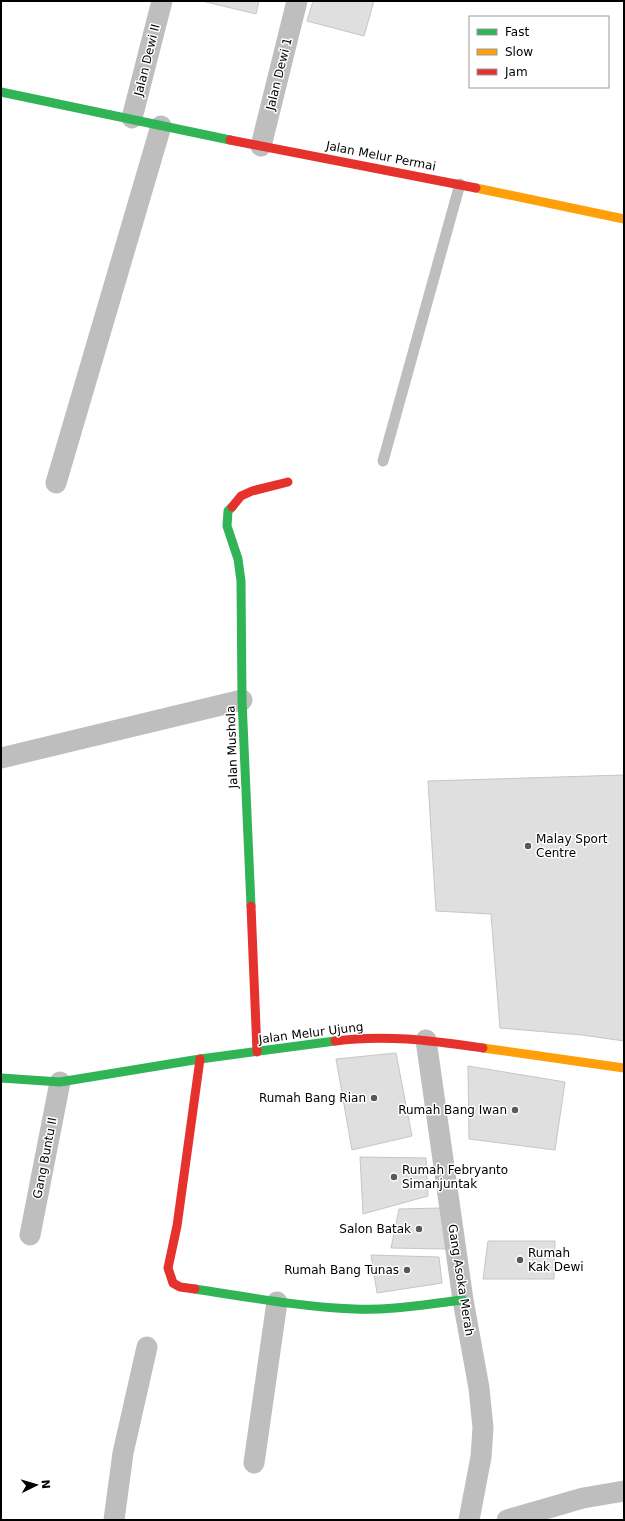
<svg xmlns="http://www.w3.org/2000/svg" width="625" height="1521" viewBox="0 0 625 1521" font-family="'DejaVu Sans',sans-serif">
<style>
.building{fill:#dfdfdf;stroke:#c6c6c6}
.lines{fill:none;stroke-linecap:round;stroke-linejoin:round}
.lane{stroke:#bebebe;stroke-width:11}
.street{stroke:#bebebe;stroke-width:21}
.fast{stroke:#30b455;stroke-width:9}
.slow{stroke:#ff9f0a;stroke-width:9}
.jam{stroke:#e5322d;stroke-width:9}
.poi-dot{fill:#595959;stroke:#fff;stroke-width:1.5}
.labels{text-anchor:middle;stroke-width:3;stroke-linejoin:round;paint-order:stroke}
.street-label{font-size:12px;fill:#000;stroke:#fff}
.poi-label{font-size:12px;fill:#000;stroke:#fff;text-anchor:end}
</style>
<rect width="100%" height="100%" fill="#fff"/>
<!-- building -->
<path class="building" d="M 202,1 L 259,1 L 256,14 Z
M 313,1 L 374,1 L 364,36 L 307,21 Z
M 624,775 L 624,1041 L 582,1035 L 500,1028 L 491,914 L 436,911 L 428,781 Z
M 396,1053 L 412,1136 L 352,1150 L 336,1059 Z
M 468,1066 L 565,1082 L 555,1150 L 469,1139 Z
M 360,1157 L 426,1158 L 428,1196 L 363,1214 Z
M 440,1208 L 446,1249 L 391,1248 L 399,1209 Z
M 488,1241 L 555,1241 L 554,1279 L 483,1279 Z
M 371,1255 L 439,1257 L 442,1283 L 377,1293 Z"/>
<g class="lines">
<!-- lane -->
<path class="lane" d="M 383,461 L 460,184"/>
<!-- street -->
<path class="street" d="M 132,118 L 162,1
M 261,146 L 297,1
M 56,483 L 161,126
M 1,758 L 242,700
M 426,1040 L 463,1300 L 479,1388 L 483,1428 L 481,1457 L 469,1520
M 30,1235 L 60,1082
M 254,1463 L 277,1302
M 114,1520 L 123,1453 L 147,1347
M 507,1520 L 583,1498 L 624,1491"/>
<!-- fast -->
<path class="fast" d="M 1,92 L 230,140
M 232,507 L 228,511 L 227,526 L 238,559 L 241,581 L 242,700 L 251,906
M 1,1078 L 60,1082 L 200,1059 L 335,1041
M 195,1289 C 248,1297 301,1307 354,1309 C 390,1311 427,1304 463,1300"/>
<!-- slow -->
<path class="slow" d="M 476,188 L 624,219
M 483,1048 L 624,1068"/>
<!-- jam -->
<path class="jam" d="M 230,140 L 476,188
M 232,507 L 241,496 L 252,491 L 288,482
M 251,906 L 257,1052
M 335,1041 C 386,1034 433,1041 483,1048
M 195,1289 L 180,1287 L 173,1283 L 168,1268 L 177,1226 L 200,1059"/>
</g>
<!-- markers -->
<g class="poi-dot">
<circle cx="528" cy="846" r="4"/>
<circle cx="374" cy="1098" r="4"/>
<circle cx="515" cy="1110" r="4"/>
<circle cx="394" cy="1177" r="4"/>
<circle cx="419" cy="1229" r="4"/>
<circle cx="520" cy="1260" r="4"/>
<circle cx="407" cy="1270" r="4"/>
</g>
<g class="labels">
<!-- street labels -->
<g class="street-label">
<text transform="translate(147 60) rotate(-76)" y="4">Jalan Dewi II</text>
<text transform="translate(279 74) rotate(-76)" y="4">Jalan Dewi 1</text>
<text transform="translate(381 156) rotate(11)" y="4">Jalan Melur Permai</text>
<text transform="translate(232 747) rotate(-92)" y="4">Jalan Mushola</text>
<text transform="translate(311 1033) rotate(-7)" y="4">Jalan Melur Ujung</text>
<text transform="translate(45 1158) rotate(-79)" y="4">Gang Buntu II</text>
<text transform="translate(461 1280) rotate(81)" y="4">Gang Asoka Merah</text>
</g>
<!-- poi labels -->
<g class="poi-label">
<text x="536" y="843" text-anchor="start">Malay Sport<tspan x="536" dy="14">Centre</tspan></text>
<text x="366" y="1102">Rumah Bang Rian</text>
<text x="507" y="1114">Rumah Bang Iwan</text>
<text x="402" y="1174" text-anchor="start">Rumah Febryanto<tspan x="402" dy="14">Simanjuntak</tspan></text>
<text x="411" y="1233">Salon Batak</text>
<text x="528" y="1257" text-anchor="start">Rumah<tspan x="528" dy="14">Kak Dewi</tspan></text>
<text x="399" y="1274">Rumah Bang Tunas</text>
</g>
</g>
<!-- border -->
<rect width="625" height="1521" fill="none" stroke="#000000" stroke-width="4"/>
<!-- legend -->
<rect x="469" y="16" width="140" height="72" fill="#ffffff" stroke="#999999"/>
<rect x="477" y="29" width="20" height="6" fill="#30b455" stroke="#999999"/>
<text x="505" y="36" font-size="12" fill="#000000">Fast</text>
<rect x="477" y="49" width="20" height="6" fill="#ff9f0a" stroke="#999999"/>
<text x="505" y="56" font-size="12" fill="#000000">Slow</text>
<rect x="477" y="69" width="20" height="6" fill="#e5322d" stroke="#999999"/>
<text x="505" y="76" font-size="12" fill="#000000">Jam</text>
<!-- north arrow -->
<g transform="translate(36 1485) rotate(85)" stroke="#ffffff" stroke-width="3" paint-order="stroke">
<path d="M0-3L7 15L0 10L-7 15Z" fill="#000000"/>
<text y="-6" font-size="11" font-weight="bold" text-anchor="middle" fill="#000000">N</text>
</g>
</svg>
